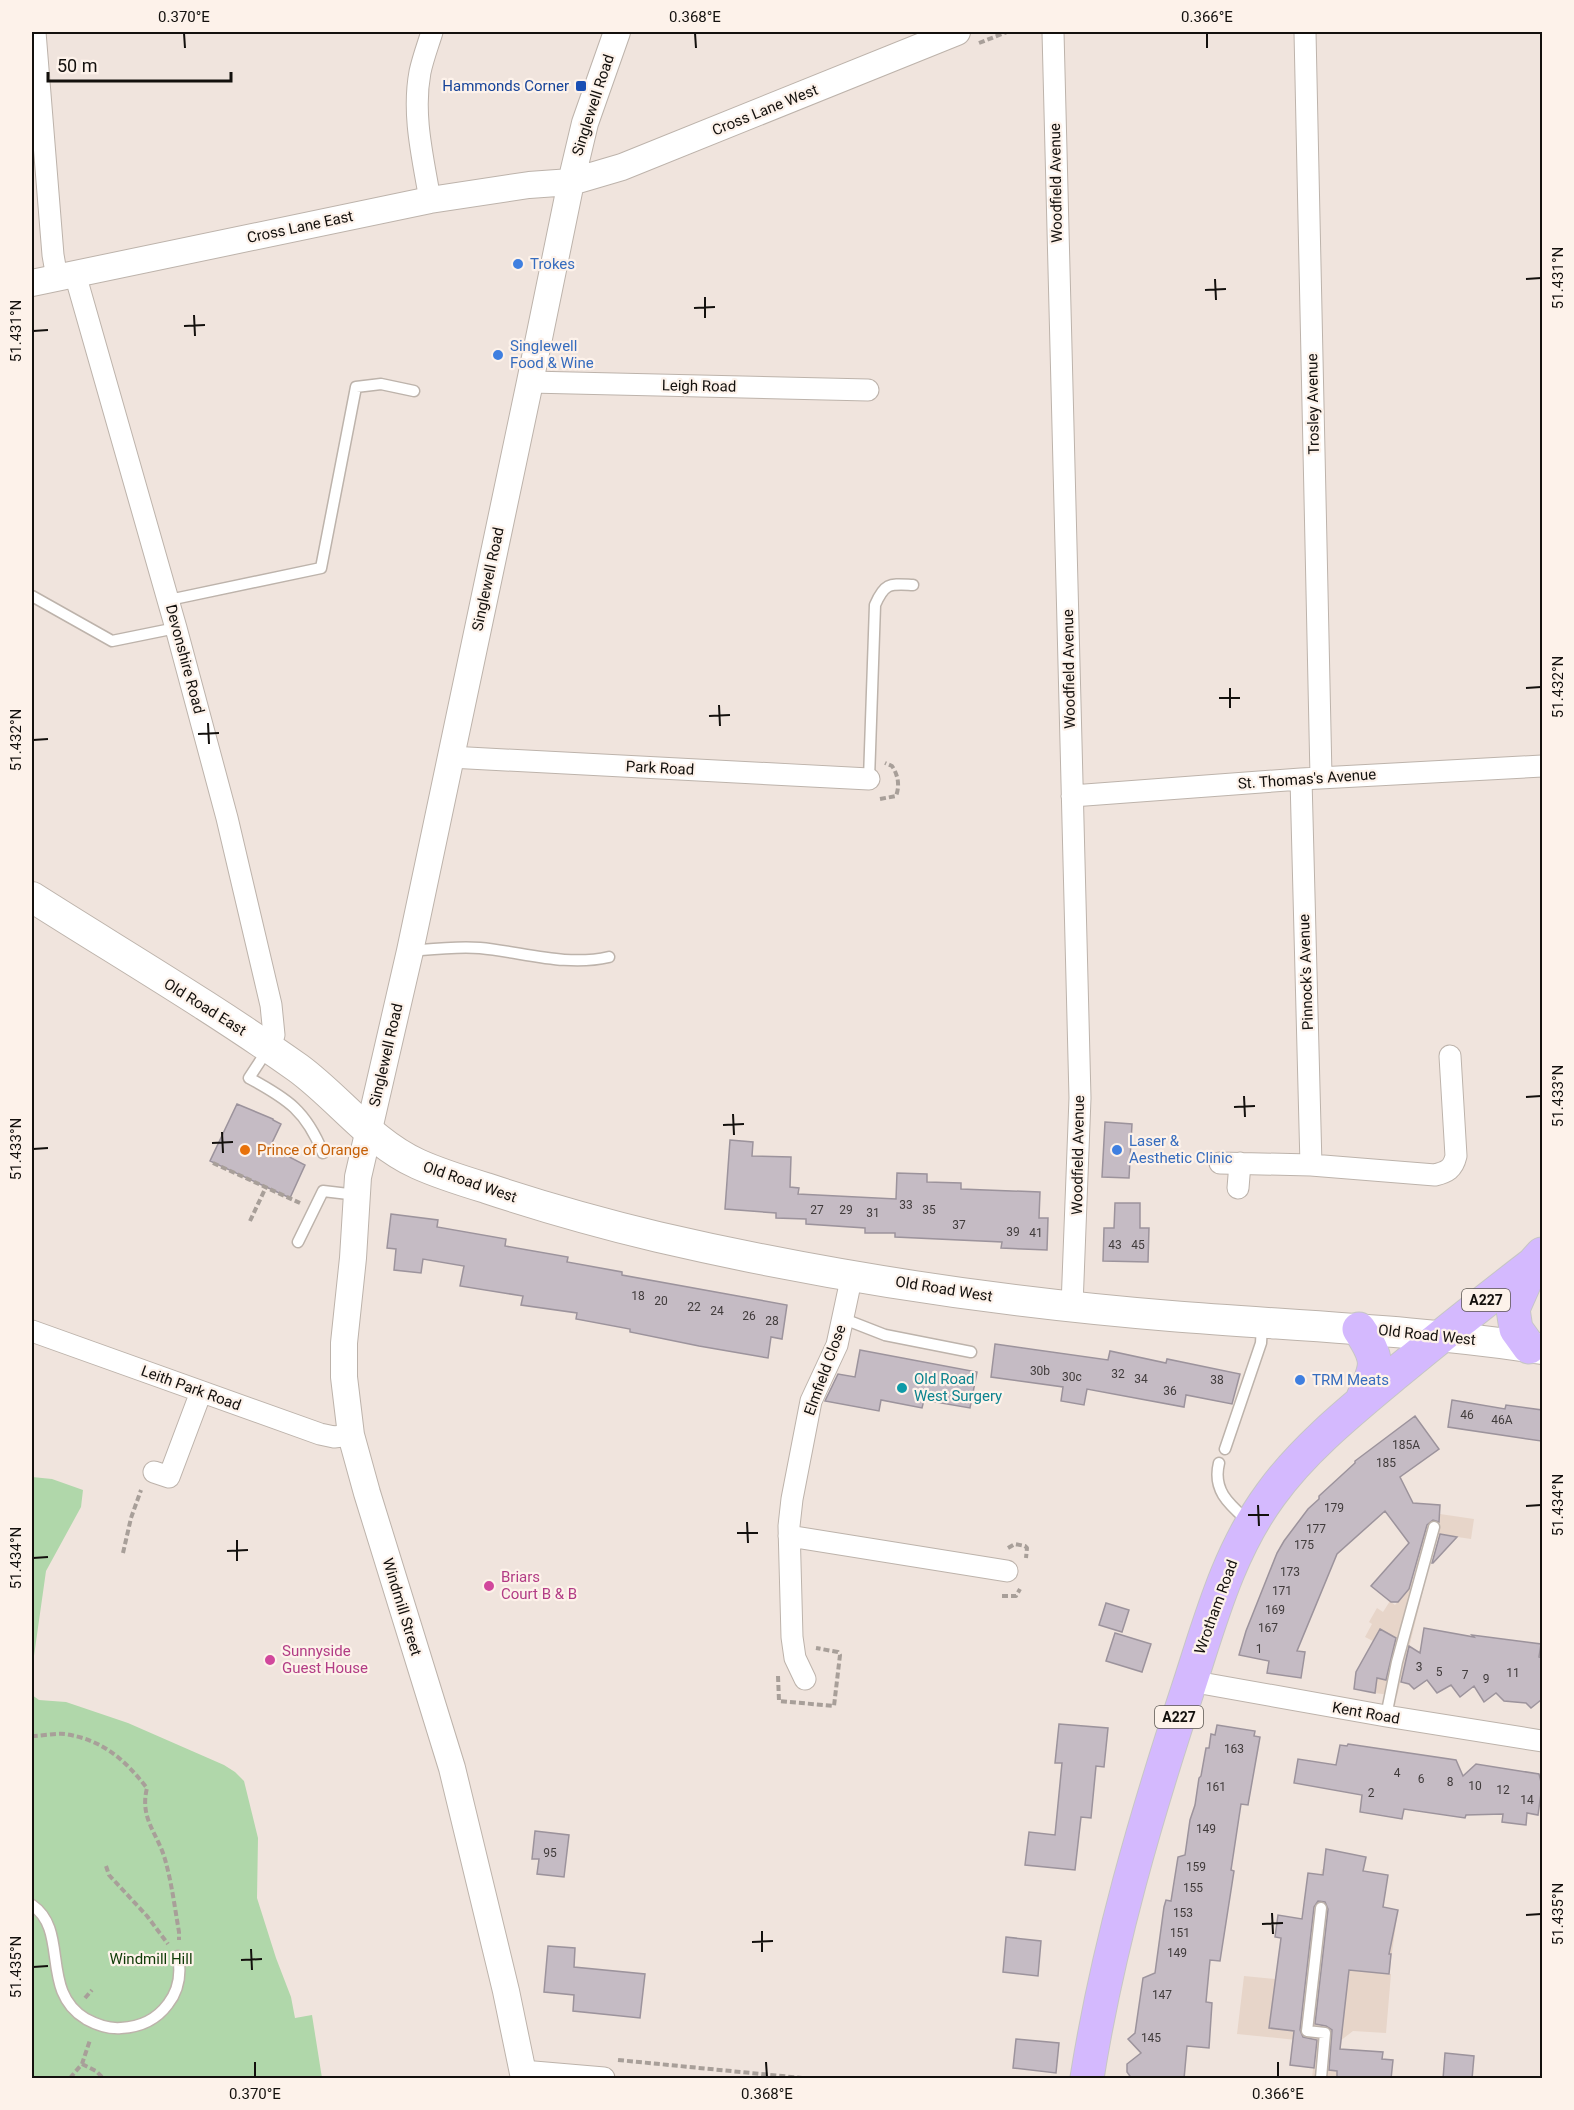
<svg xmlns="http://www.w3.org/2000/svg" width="1574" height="2110" viewBox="0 0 1574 2110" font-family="Roboto,sans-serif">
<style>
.built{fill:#e7d5c9}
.green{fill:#b0d7aa}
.building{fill:#c5bbc4;stroke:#9c939c;stroke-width:1.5}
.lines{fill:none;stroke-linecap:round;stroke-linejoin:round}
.service-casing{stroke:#bdb3ab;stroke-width:13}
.minor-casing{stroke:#bdb3ab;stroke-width:23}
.tertiary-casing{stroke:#bdb3ab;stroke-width:28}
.secondary-casing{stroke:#bdb3ab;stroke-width:32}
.primary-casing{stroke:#c6c6c5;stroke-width:35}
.path{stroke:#a89f99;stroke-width:4;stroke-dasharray:6 3;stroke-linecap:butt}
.service{stroke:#fff;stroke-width:10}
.minor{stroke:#fff;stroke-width:21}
.tertiary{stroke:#fff;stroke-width:26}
.secondary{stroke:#fff;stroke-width:30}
.primary{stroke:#d4b9fe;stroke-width:33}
.ticks{fill:none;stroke:#13100d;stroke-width:2}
.transit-dot{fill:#1a4fb4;stroke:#fdf2ea;stroke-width:2}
.shop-dot{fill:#3f7fe0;stroke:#fdf2ea;stroke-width:2}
.food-dot{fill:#e8710a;stroke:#fdf2ea;stroke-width:2}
.culture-dot{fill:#0f9aa8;stroke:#fdf2ea;stroke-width:2}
.hotel-dot{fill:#d1479c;stroke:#fdf2ea;stroke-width:2}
.labels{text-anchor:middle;stroke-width:4.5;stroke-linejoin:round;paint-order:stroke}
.number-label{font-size:12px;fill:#403b3b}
.shield{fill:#fdf2ea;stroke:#59544f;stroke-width:1.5}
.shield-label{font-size:14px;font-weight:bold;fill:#13100d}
.transit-label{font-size:15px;fill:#164399;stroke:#fdf2ea;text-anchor:end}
.street-label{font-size:15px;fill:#13100d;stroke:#fdf2ea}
.shop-label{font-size:15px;fill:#366cbe;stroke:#fdf2ea;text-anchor:start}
.food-label{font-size:15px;fill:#c56008;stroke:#fdf2ea;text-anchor:start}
.culture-label{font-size:15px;fill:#0d838f;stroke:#fdf2ea;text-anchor:start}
.hotel-label{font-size:15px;fill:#b23c85;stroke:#fdf2ea;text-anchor:start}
.park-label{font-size:15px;fill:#0f3b07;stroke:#fdf2ea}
.neatline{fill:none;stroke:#13100d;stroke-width:2}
.ticks-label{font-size:15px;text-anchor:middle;fill:#13100d}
</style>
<rect width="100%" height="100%" fill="#f0e4dd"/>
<!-- built -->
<path class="built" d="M 1440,1514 L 1474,1519 L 1471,1539 L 1437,1534 L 1397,1696 L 1375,1693 L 1378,1672 L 1373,1641 L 1365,1637 L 1372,1624 L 1369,1622 L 1377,1608 L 1383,1612 L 1390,1601 L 1395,1605 L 1404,1594 L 1402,1591 L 1412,1581 L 1419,1555 L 1413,1547 L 1423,1540 L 1419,1534 L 1428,1525 L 1428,1521 L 1439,1521 Z
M 1322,1869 L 1362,1875 L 1383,1908 L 1398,1910 L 1389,1974 L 1391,1974 L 1386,2033 L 1353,2031 L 1340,2041 L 1337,2078 L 1312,2078 L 1316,2042 L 1237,2034 L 1244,1976 L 1294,1981 Z"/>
<!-- green -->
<path class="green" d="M 32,1477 L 52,1479 L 83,1490 L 81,1507 L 46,1571 L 32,1670 Z
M 32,1695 L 39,1700 L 66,1702 L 128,1723 L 224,1765 L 235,1772 L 244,1781 L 258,1838 L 257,1898 L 276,1958 L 291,1997 L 295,2018 L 312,2015 L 322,2078 L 32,2078 Z"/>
<!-- building -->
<path class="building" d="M 237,1104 L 273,1119 L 273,1120 L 281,1124 L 270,1147 L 305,1165 L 290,1198 L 210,1161 Z
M 1105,1122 L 1132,1124 L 1129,1178 L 1102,1177 Z
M 730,1140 L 753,1142 L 752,1156 L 791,1157 L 790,1187 L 799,1188 L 798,1194 L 896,1199 L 897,1173 L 927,1174 L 927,1182 L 961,1183 L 961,1189 L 1040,1192 L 1039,1218 L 1048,1218 L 1047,1250 L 1001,1248 L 1002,1242 L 895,1237 L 895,1233 L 865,1233 L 865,1228 L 806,1224 L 806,1219 L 776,1218 L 776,1213 L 725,1209 Z
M 1115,1203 L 1140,1203 L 1140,1228 L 1149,1228 L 1148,1262 L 1103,1261 L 1104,1228 L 1114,1228 Z
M 391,1214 L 438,1220 L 437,1227 L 506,1239 L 505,1246 L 568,1257 L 567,1262 L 622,1272 L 622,1275 L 787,1305 L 782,1339 L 771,1337 L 768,1358 L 699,1346 L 630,1332 L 630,1329 L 576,1319 L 577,1313 L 521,1305 L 523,1296 L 460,1286 L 464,1266 L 423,1259 L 421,1273 L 394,1270 L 396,1249 L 387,1248 Z
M 995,1344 L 1108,1360 L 1110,1351 L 1166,1363 L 1167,1359 L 1240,1374 L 1232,1404 L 1186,1395 L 1184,1407 L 1087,1389 L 1084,1405 L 1061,1401 L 1063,1387 L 991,1377 Z
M 860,1350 L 977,1372 L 970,1408 L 924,1400 L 922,1408 L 881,1400 L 879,1411 L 825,1401 L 838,1374 L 855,1377 Z
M 1452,1400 L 1505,1409 L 1506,1405 L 1542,1410 L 1541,1441 L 1448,1427 Z
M 1415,1416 L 1439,1449 L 1400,1477 L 1413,1503 L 1440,1505 L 1439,1522 L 1433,1520 L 1427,1525 L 1409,1589 L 1398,1602 L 1391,1602 L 1371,1586 L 1409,1543 L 1385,1511 L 1337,1554 L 1297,1651 L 1305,1652 L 1301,1678 L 1267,1673 L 1269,1661 L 1239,1655 L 1246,1631 L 1277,1553 L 1284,1541 L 1308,1509 L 1319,1499 L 1319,1496 L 1355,1463 L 1355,1461 Z
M 1440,1534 L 1457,1537 L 1433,1563 L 1432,1563 Z
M 1106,1603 L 1129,1610 L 1122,1632 L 1099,1625 Z
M 1424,1628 L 1474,1637 L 1472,1635 L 1541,1644 L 1539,1657 L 1542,1658 L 1541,1700 L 1531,1708 L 1526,1703 L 1504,1701 L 1496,1693 L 1484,1702 L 1474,1686 L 1460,1697 L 1451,1685 L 1437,1693 L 1427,1680 L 1414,1689 L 1409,1684 L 1401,1682 L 1409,1646 L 1420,1653 Z
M 1380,1629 L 1396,1638 L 1386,1680 L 1377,1678 L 1375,1693 L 1354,1689 L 1356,1672 Z
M 1115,1633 L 1151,1644 L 1142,1672 L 1106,1661 Z
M 1059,1724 L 1108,1728 L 1104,1767 L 1096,1766 L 1091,1818 L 1081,1817 L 1075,1870 L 1025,1865 L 1029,1832 L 1055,1835 L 1062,1763 L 1055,1763 Z
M 1217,1725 L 1255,1731 L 1254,1736 L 1260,1737 L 1248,1805 L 1241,1804 L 1231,1870 L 1234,1871 L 1220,1961 L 1210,1960 L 1206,2002 L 1212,2003 L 1209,2048 L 1187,2046 L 1184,2079 L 1132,2079 L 1127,2072 L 1127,2064 L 1141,2053 L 1128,2039 L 1135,2033 L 1143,1978 L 1155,1973 L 1164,1907 L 1166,1900 L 1171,1901 L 1178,1857 L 1185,1855 L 1190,1820 L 1195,1805 L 1199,1778 L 1201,1776 L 1206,1748 L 1209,1748 L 1211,1734 L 1215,1735 Z
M 1348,1744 L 1456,1760 L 1463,1776 L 1476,1764 L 1539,1774 L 1542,1786 L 1538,1815 L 1527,1813 L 1526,1825 L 1502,1822 L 1503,1814 L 1466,1815 L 1465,1818 L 1404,1809 L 1402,1819 L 1360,1812 L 1362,1795 L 1294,1783 L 1298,1759 L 1336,1765 L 1340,1745 L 1347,1746 Z
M 535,1831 L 569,1835 L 564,1877 L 537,1874 L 539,1859 L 532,1859 Z
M 1326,1849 L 1366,1857 L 1363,1871 L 1388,1875 L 1383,1907 L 1398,1910 L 1389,1954 L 1391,1954 L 1389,1974 L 1349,1970 L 1340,2049 L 1383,2052 L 1382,2059 L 1393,2060 L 1391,2079 L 1337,2079 L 1337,2071 L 1329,2070 L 1332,2030 L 1326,2026 L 1315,2024 L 1328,1909 L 1325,1902 L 1318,1901 L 1314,1907 L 1300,2030 L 1303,2037 L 1317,2040 L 1314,2068 L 1290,2065 L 1294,2031 L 1269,2028 L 1281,1938 L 1275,1937 L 1278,1915 L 1302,1919 L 1308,1873 L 1323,1875 Z
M 1006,1937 L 1041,1941 L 1038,1976 L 1003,1972 Z
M 548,1946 L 575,1948 L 574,1967 L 645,1974 L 640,2018 L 573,2011 L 574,1995 L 544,1992 Z
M 1016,2039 L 1059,2043 L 1056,2073 L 1013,2068 Z
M 1445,2053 L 1474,2056 L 1472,2079 L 1443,2079 Z"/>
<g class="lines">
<defs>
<path id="service" d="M 32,596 L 112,641 L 176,628
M 169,600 L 321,568 L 356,387 L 381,384 L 414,391
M 869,779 L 875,605 C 885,582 890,584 913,585
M 410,951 C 433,949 457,946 480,948 C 523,952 566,967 609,957
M 268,1049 L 249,1078 C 288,1099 306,1111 323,1153
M 298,1242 L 323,1191 L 357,1195
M 844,1319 L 885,1335 L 971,1352
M 1225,1449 L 1261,1343 L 1262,1326
M 1219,1463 C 1212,1491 1230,1505 1249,1522
M 1386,1716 L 1397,1662 L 1434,1527
M 32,1905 C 70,1931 39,1991 86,2019 C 97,2025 109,2029 121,2028 C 140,2027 157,2019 168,2004 C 179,1990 181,1972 178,1956
M 1321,2078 L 1325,2033 L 1307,2031 L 1321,1908"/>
<path id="minor" d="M 35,32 L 53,255 L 57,278
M 1053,32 L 1080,1098 L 1072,1306
M 1305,32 L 1321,777
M 430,200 C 423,158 412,115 420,72 C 423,58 428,45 432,32
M 75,274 L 176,628 L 227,818 L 271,1005 L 274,1035 L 269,1047
M 530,382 L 868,390
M 450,757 L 869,779
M 1301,779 L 1311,1165
M 1072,796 L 1301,779 L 1542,766
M 1220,1163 L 1311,1165 L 1435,1175 C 1447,1172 1453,1169 1456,1156 L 1450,1056
M 1238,1188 L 1240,1163
M 32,1331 L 320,1434 L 334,1437 L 351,1435
M 154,1472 L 169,1477 L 201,1392
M 789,1536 L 1007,1571
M 805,1679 L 795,1658 L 792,1637 L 789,1526 L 792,1499 L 811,1401 L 837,1345 L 852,1275
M 1190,1681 L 1386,1716 L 1542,1741
M 524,2072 L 534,2072 L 604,2078"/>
<path id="tertiary" d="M 32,283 L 430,200 L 529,185 L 571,182 L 622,167 L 957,32
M 524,2078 L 506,1991 L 452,1768 L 367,1493 L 351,1435 L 344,1377 L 344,1343 L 353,1258 L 358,1177 L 410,951 L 530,382 L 571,182 L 585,123 L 617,32"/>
<path id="secondary" d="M 32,897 C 120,953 212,1007 298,1068 C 339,1098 371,1143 418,1164 C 440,1174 463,1181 486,1188 C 543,1207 600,1223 658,1237 C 826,1276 999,1302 1171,1316 C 1295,1326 1419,1330 1542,1349"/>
<path id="primary" d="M 1359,1329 C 1381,1362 1377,1366 1362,1400
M 1529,1347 L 1516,1329 L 1513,1309 L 1532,1266
M 1087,2078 C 1108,1946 1146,1816 1188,1689 C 1210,1622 1228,1552 1271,1494 C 1304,1448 1353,1409 1396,1373 C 1441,1336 1486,1300 1533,1264 L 1542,1254"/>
</defs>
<!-- service casing -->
<use href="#service" class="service-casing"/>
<!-- minor casing -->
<use href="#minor" class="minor-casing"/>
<!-- tertiary casing -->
<use href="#tertiary" class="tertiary-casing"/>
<!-- secondary casing -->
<use href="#secondary" class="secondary-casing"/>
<!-- primary casing -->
<use href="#primary" class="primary-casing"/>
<!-- path -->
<path class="path" d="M 979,43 L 1007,32
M 880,799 L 896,796 C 900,785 898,775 892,766 L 885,763
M 213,1163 L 300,1203
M 250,1221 L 266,1187
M 1008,1548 L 1015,1544 L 1025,1546 L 1027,1548 L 1026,1558
M 123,1553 L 131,1518 L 141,1490
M 1002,1596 L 1016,1596 L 1020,1589
M 778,1676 L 779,1701 L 834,1706 L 840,1655 L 838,1652 L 816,1648
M 32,1736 C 42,1736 55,1733 65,1734 C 103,1740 124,1759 147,1788 C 139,1820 159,1834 166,1863 C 172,1885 175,1909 179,1932 L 179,1940
M 106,1866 L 109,1875 L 147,1916 L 168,1944
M 85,1998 L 92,1990
M 618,2060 L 802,2078
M 82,2064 L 96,2071 L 103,2078
M 70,2078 L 82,2064 L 90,2040"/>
<!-- service -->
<use href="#service" class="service"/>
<!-- minor -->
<use href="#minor" class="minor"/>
<!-- tertiary -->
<use href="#tertiary" class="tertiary"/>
<!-- secondary -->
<use href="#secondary" class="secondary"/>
<!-- primary -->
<use href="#primary" class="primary"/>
</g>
<!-- ticks -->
<path class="ticks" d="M 184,33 L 185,48M 695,33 L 696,48M 1207,33 L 1207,48M 1215,279 L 1216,300M 1526,279 L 1541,278M 1205,290 L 1226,289M 705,297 L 705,318M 694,308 L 715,307M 194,315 L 195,336M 184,326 L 205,325M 33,331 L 48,330M 1230,688 L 1230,708M 1526,688 L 1541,687M 1219,698 L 1240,698M 719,705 L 720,726M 709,716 L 730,715M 208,723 L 209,744M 198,734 L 219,733M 33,740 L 48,739M 1244,1096 L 1245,1117M 1526,1097 L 1541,1096M 1234,1107 L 1255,1106M 733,1114 L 734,1135M 723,1125 L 744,1124M 222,1132 L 223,1153M 212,1143 L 233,1142M 33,1149 L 48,1148M 1258,1505 L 1259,1526M 1526,1506 L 1541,1505M 1248,1515 L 1269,1515M 747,1522 L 748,1543M 737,1533 L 758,1533M 237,1540 L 237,1561M 227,1551 L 248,1550M 33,1558 L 48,1557M 1272,1913 L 1273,1934M 1526,1915 L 1541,1914M 1262,1924 L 1283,1923M 762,1931 L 762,1952M 752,1942 L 773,1941M 251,1949 L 252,1970M 241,1960 L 262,1959M 33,1967 L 48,1966M 255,2062 L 255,2077M 766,2062 L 767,2077M 1278,2062 L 1278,2077"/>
<!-- markers -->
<rect class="transit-dot" x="575" y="80" width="12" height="12" rx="3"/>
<g class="shop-dot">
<circle cx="518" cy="264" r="6"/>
<circle cx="498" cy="355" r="6"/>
<circle cx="1117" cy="1150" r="6"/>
<circle cx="1300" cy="1380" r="6"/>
</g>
<circle class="food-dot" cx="245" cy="1150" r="6"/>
<circle class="culture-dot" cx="902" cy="1388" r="6"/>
<g class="hotel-dot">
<circle cx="489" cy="1586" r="6"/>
<circle cx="270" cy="1660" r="6"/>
</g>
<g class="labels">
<!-- number labels -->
<g class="number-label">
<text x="906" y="1209">33</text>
<text x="817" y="1214">27</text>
<text x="846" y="1214">29</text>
<text x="929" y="1214">35</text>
<text x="873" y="1217">31</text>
<text x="959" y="1229">37</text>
<text x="1013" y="1236">39</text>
<text x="1036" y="1237">41</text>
<text x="1115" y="1249">43</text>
<text x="1138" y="1249">45</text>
<text x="638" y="1300">18</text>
<text x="661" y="1305">20</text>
<text x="694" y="1311">22</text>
<text x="717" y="1315">24</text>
<text x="749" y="1320">26</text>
<text x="772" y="1325">28</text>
<text x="1040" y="1375">30b</text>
<text x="1118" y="1378">32</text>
<text x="1072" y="1381">30c</text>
<text x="1141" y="1383">34</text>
<text x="1217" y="1384">38</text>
<text x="1170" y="1395">36</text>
<text x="1467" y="1419">46</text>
<text x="1502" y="1424">46A</text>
<text x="1406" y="1449">185A</text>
<text x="1386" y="1467">185</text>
<text x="1334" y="1512">179</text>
<text x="1316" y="1533">177</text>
<text x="1304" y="1549">175</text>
<text x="1290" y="1576">173</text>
<text x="1282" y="1595">171</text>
<text x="1275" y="1614">169</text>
<text x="1268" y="1632">167</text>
<text x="1259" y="1653">1</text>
<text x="1419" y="1671">3</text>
<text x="1439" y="1676">5</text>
<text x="1513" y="1677">11</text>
<text x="1465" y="1679">7</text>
<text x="1486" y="1683">9</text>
<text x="1234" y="1753">163</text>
<text x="1397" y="1777">4</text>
<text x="1421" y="1783">6</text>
<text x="1450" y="1786">8</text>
<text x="1475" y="1790">10</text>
<text x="1216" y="1791">161</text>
<text x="1503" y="1794">12</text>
<text x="1371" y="1797">2</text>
<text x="1527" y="1804">14</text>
<text x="1206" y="1833">149</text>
<text x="550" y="1857">95</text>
<text x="1196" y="1871">159</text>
<text x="1193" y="1892">155</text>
<text x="1183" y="1917">153</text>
<text x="1180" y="1937">151</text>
<text x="1177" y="1957">149</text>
<text x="1162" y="1999">147</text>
<text x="1151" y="2042">145</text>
</g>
<!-- shield labels -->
<g class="shield">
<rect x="1462" y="1289" width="48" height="22" rx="4.5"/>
<rect x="1155" y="1706" width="48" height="22" rx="4.5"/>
</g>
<g class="shield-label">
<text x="1486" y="1305">A227</text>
<text x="1179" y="1722">A227</text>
</g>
<!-- transit labels -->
<g class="transit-label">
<text x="569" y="91">Hammonds Corner</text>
</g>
<!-- street labels -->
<g class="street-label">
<text transform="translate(593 105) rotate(-72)" y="5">Singlewell Road</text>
<text transform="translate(765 110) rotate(-22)" y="5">Cross Lane West</text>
<text transform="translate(1056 183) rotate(-91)" y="5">Woodfield Avenue</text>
<text transform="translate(300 227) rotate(-12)" y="5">Cross Lane East</text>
<text transform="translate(699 386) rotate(1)" y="5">Leigh Road</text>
<text transform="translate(1313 404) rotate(-91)" y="5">Trosley Avenue</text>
<text transform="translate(488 579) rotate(-78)" y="5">Singlewell Road</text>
<text transform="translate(185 659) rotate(75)" y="5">Devonshire Road</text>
<text transform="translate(1069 669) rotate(-91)" y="5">Woodfield Avenue</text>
<text transform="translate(660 768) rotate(3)" y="5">Park Road</text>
<text transform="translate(1307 779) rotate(-4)" y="5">St. Thomas's Avenue</text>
<text transform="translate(1306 972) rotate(-92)" y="5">Pinnock's Avenue</text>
<text transform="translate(205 1007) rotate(32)" y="5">Old Road East</text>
<text transform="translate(386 1055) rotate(-77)" y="5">Singlewell Road</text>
<text transform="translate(1078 1155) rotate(-89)" y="5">Woodfield Avenue</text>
<text transform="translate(470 1182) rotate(19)" y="5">Old Road West</text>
<text transform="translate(944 1289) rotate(9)" y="5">Old Road West</text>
<text transform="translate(1427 1335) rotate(6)" y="5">Old Road West</text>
<text transform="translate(825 1370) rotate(-70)" y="5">Elmfield Close</text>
<text transform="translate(191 1388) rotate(20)" y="5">Leith Park Road</text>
<text transform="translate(402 1607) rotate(73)" y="5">Windmill Street</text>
<text transform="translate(1216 1607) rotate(-70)" y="5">Wrotham Road</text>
<text transform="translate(1366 1713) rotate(10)" y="5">Kent Road</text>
</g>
<!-- shop labels -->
<g class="shop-label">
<text x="530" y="269">Trokes</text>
<text x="510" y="351">Singlewell<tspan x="510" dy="17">Food &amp; Wine</tspan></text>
<text x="1129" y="1146">Laser &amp;<tspan x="1129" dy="17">Aesthetic Clinic</tspan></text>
<text x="1312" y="1385">TRM Meats</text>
</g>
<!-- food labels -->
<g class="food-label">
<text x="257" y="1155">Prince of Orange</text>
</g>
<!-- culture labels -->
<g class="culture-label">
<text x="914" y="1384">Old Road<tspan x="914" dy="17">West Surgery</tspan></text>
</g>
<!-- hotel labels -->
<g class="hotel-label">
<text x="501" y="1582">Briars<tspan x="501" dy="17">Court B &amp; B</tspan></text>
<text x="282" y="1656">Sunnyside<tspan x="282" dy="17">Guest House</tspan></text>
</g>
<!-- park labels -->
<g class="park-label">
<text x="151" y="1964">Windmill Hill</text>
</g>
</g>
<!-- border -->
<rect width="1574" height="2110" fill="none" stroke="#fdf2ea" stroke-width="66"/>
<!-- scale -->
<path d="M48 72v9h183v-9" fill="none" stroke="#13100d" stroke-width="3"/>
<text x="57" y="72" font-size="18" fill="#13100d" stroke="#fdf2ea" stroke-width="4.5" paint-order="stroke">50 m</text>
<rect x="33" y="33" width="1508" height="2044" class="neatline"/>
<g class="ticks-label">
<text x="184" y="22">0.370°E</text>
<text x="695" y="22">0.368°E</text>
<text x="1207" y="22">0.366°E</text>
<text transform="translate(1558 278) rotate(-90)" y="5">51.431°N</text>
<text transform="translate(16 331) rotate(-90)" y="5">51.431°N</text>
<text transform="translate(1558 687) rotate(-90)" y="5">51.432°N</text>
<text transform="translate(16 740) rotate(-90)" y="5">51.432°N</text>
<text transform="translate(1558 1096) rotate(-90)" y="5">51.433°N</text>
<text transform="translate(16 1149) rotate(-90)" y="5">51.433°N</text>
<text transform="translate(1558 1505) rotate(-90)" y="5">51.434°N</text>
<text transform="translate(16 1558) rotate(-90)" y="5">51.434°N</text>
<text transform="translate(1558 1914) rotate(-90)" y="5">51.435°N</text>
<text transform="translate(16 1967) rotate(-90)" y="5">51.435°N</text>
<text x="255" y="2099">0.370°E</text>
<text x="767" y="2099">0.368°E</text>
<text x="1278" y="2099">0.366°E</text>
</g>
</svg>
